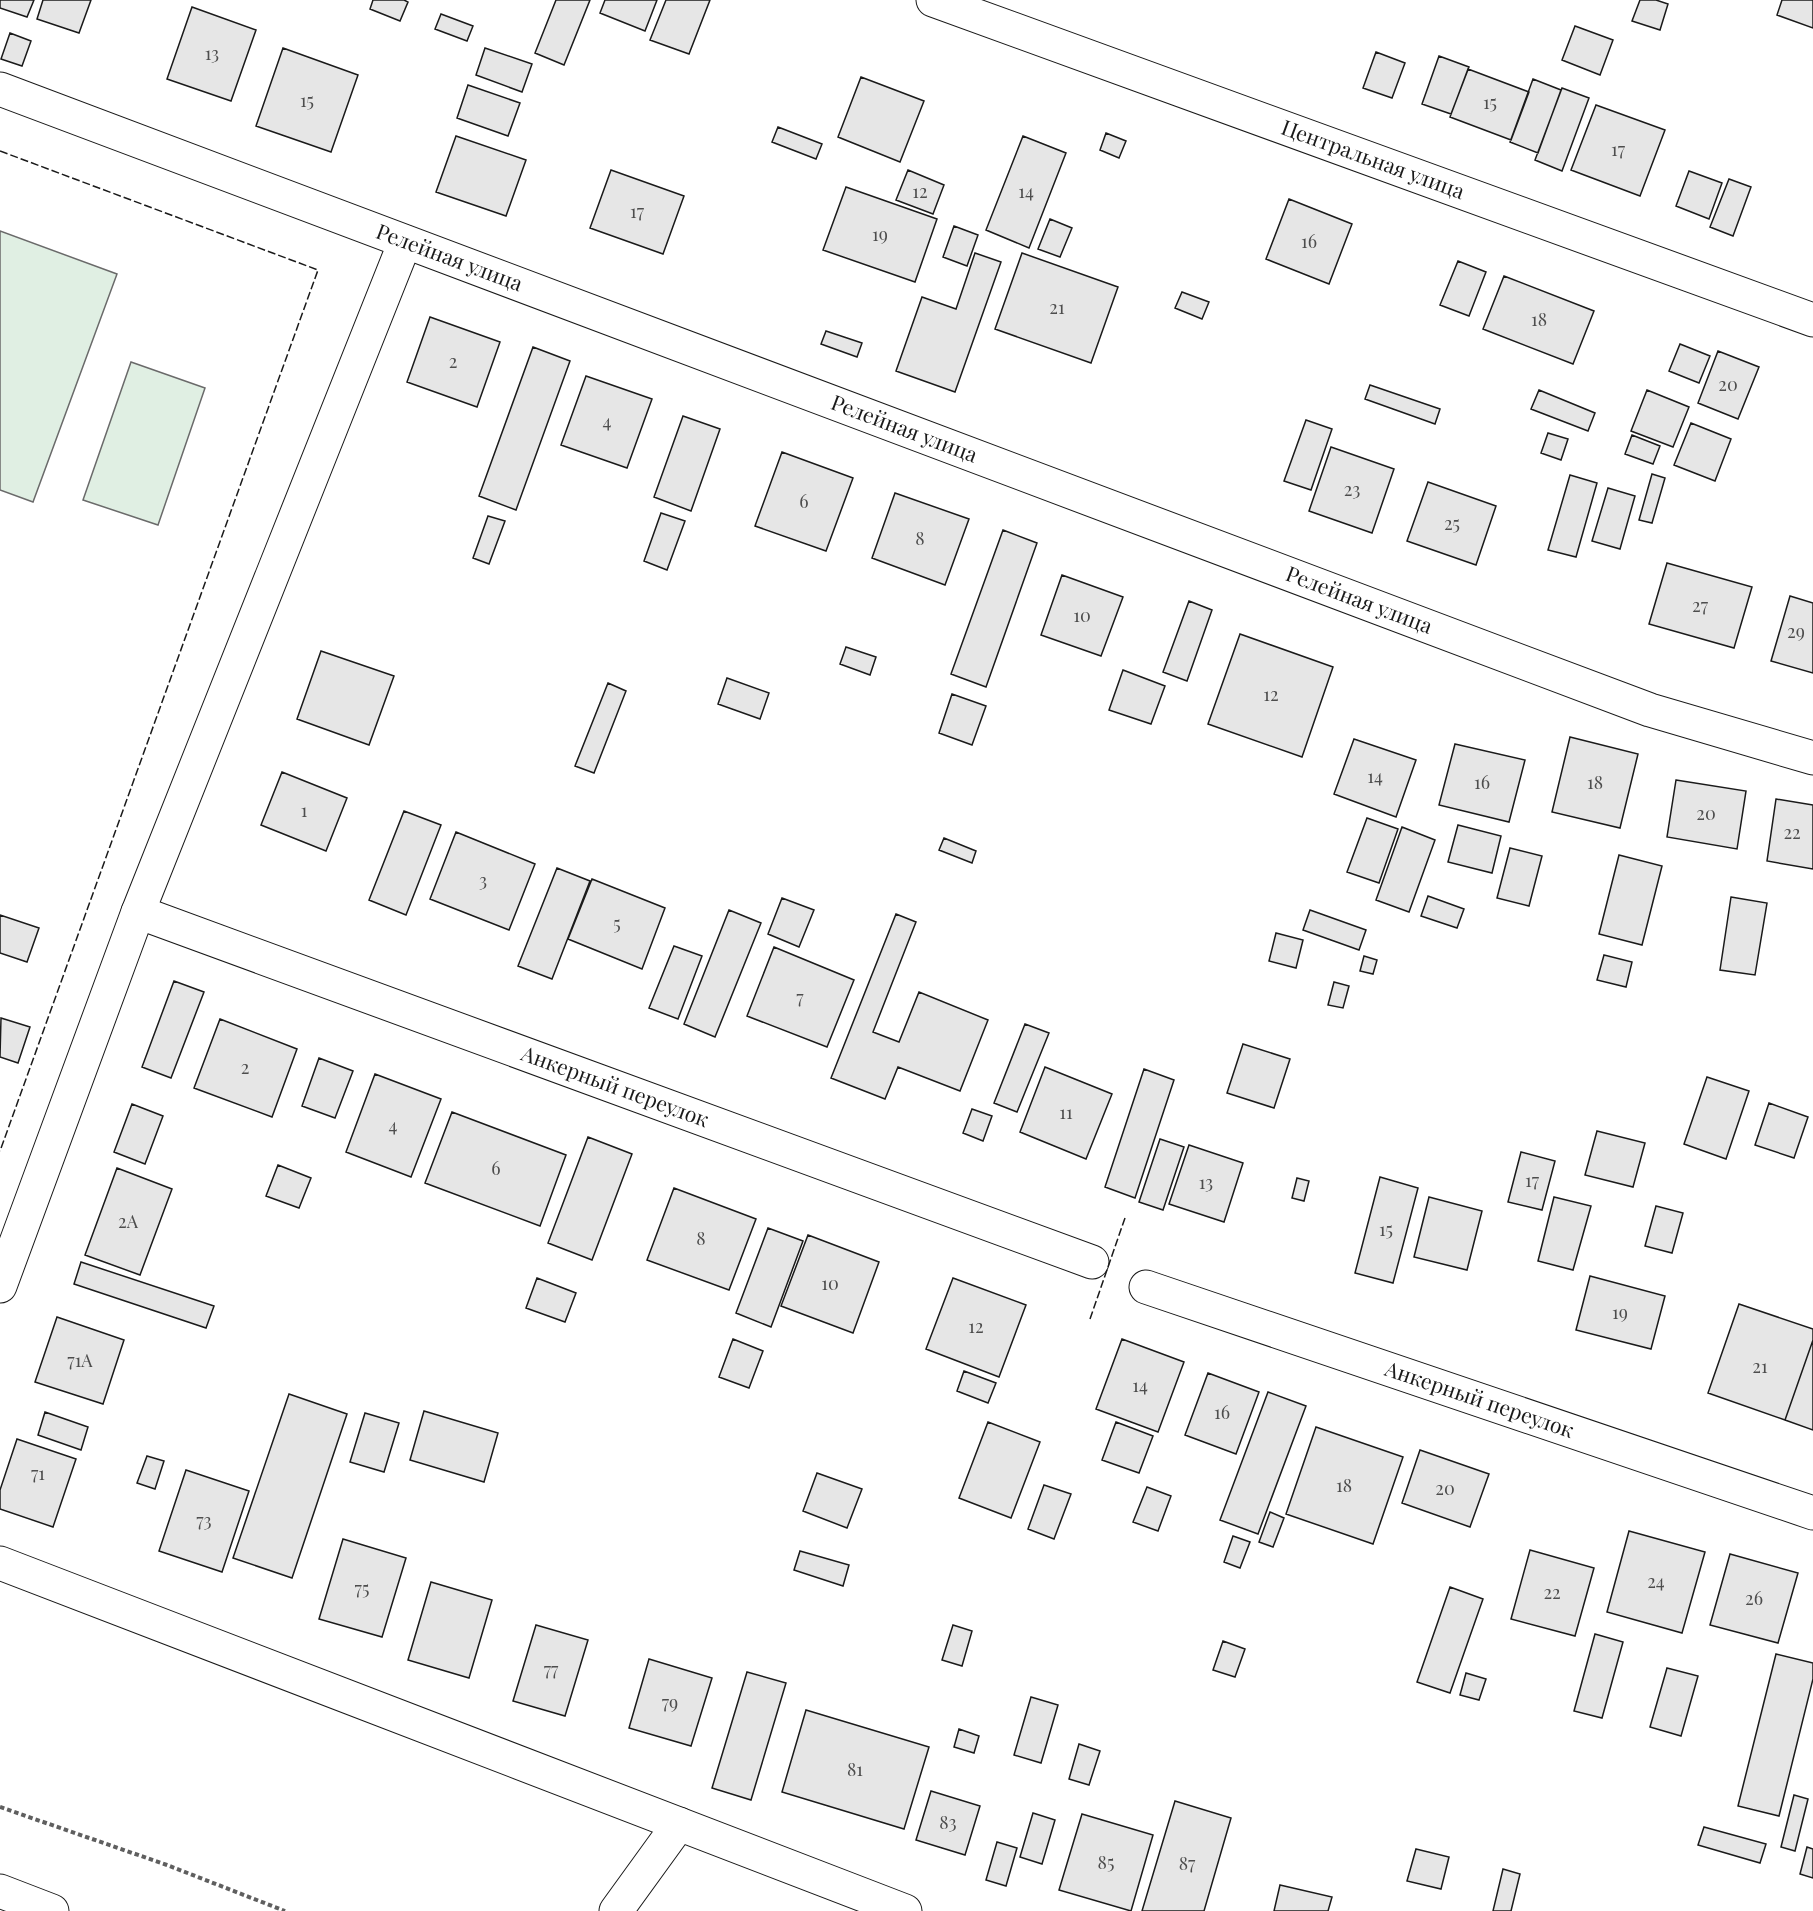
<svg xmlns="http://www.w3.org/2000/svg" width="1813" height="1911" viewBox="0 0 1813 1911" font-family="'Playfair Display',serif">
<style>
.green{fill:#e0efe3;stroke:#6a6a6a;stroke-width:1.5}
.building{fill:#e6e6e6;stroke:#1a1a1a;stroke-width:1.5}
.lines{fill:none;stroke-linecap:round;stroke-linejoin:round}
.minor-casing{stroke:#1a1a1a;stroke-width:35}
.secondary-casing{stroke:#1a1a1a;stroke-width:35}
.path{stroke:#5f5f5f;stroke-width:4;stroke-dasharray:4.5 3;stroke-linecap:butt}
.minor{stroke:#fff;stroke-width:33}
.secondary{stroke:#fff;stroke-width:33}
.fence{stroke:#1a1a1a;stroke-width:1.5;stroke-dasharray:8 3;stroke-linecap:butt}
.labels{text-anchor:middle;stroke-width:4.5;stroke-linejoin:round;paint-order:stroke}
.number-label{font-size:18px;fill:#4d4d4d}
.street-label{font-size:21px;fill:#1a1a1a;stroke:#fff}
</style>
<rect width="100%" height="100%" fill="#fff"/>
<!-- green -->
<path class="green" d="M 0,231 L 117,274 L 33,502 L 0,490 Z
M 131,362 L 205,388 L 158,525 L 83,500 Z"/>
<!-- building -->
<path class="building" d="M 0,0 L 34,0 L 27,17 L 0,8 Z
M 43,0 L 91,0 L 79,33 L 37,19 Z
M 373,0 L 404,0 L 408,2 L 400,21 L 370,9 Z
M 556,0 L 590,0 L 564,65 L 535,53 Z
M 605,0 L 657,0 L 645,31 L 600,13 Z
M 666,0 L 710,0 L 689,54 L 650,40 Z
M 1640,0 L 1656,0 L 1668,4 L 1660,30 L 1632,21 Z
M 1782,0 L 1813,0 L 1813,28 L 1777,15 Z
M 192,7 L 256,30 L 231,101 L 167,79 Z
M 441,14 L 473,26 L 467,41 L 435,29 Z
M 1575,26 L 1613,40 L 1600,75 L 1562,60 Z
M 10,33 L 31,41 L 22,66 L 1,59 Z
M 283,48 L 358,75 L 331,152 L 256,126 Z
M 485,48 L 532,64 L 522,92 L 476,75 Z
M 1376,52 L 1405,63 L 1392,98 L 1363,88 Z
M 1439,56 L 1469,67 L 1451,114 L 1422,104 Z
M 1468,69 L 1529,92 L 1511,140 L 1450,117 Z
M 861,77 L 924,101 L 900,162 L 838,137 Z
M 1533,79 L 1561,90 L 1538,153 L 1510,142 Z
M 468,85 L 520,103 L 508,136 L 457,118 Z
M 1562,88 L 1589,98 L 1562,171 L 1535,160 Z
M 1596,105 L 1665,130 L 1640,196 L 1571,170 Z
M 778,127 L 822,144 L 816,159 L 772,142 Z
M 1106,133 L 1126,141 L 1119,158 L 1100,150 Z
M 456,136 L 526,160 L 506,216 L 436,192 Z
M 1023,136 L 1066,153 L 1029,248 L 986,230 Z
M 611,170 L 684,196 L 663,254 L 590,228 Z
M 908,170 L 944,185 L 933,214 L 896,200 Z
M 1689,171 L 1722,183 L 1709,219 L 1676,206 Z
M 1729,179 L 1751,187 L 1733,236 L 1710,227 Z
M 846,187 L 937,219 L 915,282 L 823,250 Z
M 1289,199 L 1352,224 L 1329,284 L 1266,259 Z
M 1050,219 L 1072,228 L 1060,257 L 1038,249 Z
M 954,226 L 978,235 L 967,266 L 943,257 Z
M 975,253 L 1001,262 L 955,392 L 896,371 L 922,297 L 956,309 Z
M 1022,253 L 1118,287 L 1091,363 L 995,329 Z
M 1458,261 L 1486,272 L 1469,316 L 1440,305 Z
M 1504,276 L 1594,311 L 1573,364 L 1483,329 Z
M 1182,292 L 1209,302 L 1202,319 L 1175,308 Z
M 430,317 L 500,342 L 477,407 L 407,382 Z
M 826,331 L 862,343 L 857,357 L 821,344 Z
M 1680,344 L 1710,356 L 1699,383 L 1669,371 Z
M 533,347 L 570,361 L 516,510 L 479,496 Z
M 1718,351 L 1759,367 L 1738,419 L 1698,403 Z
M 586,376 L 652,399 L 627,468 L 561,445 Z
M 1370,385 L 1440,409 L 1435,424 L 1365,399 Z
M 1539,390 L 1595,413 L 1588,431 L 1531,409 Z
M 1647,390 L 1689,407 L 1673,447 L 1631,431 Z
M 683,416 L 720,429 L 691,511 L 654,497 Z
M 1306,420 L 1332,429 L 1311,490 L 1284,481 Z
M 1691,423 L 1731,439 L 1715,481 L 1674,465 Z
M 1548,433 L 1568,439 L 1561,460 L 1541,453 Z
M 1632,435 L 1660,446 L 1653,464 L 1625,454 Z
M 1331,447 L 1394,469 L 1372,533 L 1309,511 Z
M 782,452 L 853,478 L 826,551 L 755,526 Z
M 1652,474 L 1665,478 L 1652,523 L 1639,520 Z
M 1570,475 L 1597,483 L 1576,557 L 1548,550 Z
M 1428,482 L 1496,506 L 1476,565 L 1407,541 Z
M 1608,488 L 1635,496 L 1620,549 L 1592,541 Z
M 895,493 L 969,519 L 945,585 L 872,558 Z
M 661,513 L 685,521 L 667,570 L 644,561 Z
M 488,516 L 505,521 L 489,564 L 473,558 Z
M 1003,530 L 1037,543 L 986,687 L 951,674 Z
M 1667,563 L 1752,587 L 1734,648 L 1649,624 Z
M 1062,575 L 1123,597 L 1101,656 L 1041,635 Z
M 1790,596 L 1813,603 L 1813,673 L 1771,661 Z
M 1189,601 L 1212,610 L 1187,681 L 1163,672 Z
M 1240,634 L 1333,667 L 1302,757 L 1208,724 Z
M 846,647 L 876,657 L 870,675 L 840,664 Z
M 321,651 L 394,676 L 369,745 L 297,719 Z
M 1123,670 L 1165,686 L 1151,724 L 1109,710 Z
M 727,678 L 769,693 L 760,719 L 718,704 Z
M 608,683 L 626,691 L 594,773 L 575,766 Z
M 952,694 L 986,706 L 972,745 L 939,733 Z
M 1570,737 L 1638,754 L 1620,828 L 1552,812 Z
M 1354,739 L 1416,760 L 1396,817 L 1334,794 Z
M 1455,744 L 1525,760 L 1509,822 L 1439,805 Z
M 282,772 L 347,798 L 326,851 L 261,825 Z
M 1676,780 L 1746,791 L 1737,849 L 1667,837 Z
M 1776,799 L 1813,805 L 1813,869 L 1767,861 Z
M 404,811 L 441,825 L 406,915 L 369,900 Z
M 1367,818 L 1398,829 L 1379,883 L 1347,872 Z
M 1458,825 L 1501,836 L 1492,873 L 1448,862 Z
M 1402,827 L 1435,840 L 1409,912 L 1376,900 Z
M 456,832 L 535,864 L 509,930 L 430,899 Z
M 944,838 L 976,851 L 972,863 L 939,850 Z
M 1510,848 L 1542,856 L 1529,906 L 1497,898 Z
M 1619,855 L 1662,866 L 1642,945 L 1599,934 Z
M 557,868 L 590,881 L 552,979 L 518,966 Z
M 592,879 L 665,908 L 642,969 L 568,939 Z
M 1428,896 L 1464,909 L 1457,928 L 1421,916 Z
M 1731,897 L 1767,903 L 1755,975 L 1720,970 Z
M 782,898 L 814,910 L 799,947 L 768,934 Z
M 729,910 L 761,923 L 715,1037 L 684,1024 Z
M 1310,910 L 1366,930 L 1359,950 L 1303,930 Z
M 896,914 L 916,922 L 873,1032 L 899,1042 L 919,992 L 988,1020 L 960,1091 L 898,1067 L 885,1099 L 831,1078 Z
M 0,915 L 39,928 L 27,962 L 0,953 Z
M 1276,933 L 1303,940 L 1296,968 L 1269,961 Z
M 674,946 L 702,956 L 678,1019 L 649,1008 Z
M 774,947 L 854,980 L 827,1047 L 747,1016 Z
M 1604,955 L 1632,962 L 1626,987 L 1597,980 Z
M 1364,956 L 1377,960 L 1373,974 L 1360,971 Z
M 174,981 L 204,992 L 171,1078 L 142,1067 Z
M 1334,982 L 1349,986 L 1343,1008 L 1328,1005 Z
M 1,1018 L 30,1027 L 18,1063 L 0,1057 Z
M 220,1019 L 297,1049 L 272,1117 L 194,1088 Z
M 1025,1024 L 1049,1033 L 1017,1112 L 994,1103 Z
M 1243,1044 L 1290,1059 L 1274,1108 L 1227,1093 Z
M 319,1058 L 353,1071 L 335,1118 L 302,1106 Z
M 1045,1067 L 1112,1094 L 1086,1159 L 1020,1132 Z
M 1144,1069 L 1174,1080 L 1135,1198 L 1105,1187 Z
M 375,1074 L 441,1099 L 411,1177 L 346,1152 Z
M 1707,1077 L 1749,1091 L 1726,1159 L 1684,1144 Z
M 1769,1103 L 1808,1117 L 1794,1158 L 1755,1145 Z
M 132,1104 L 163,1116 L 145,1164 L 114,1152 Z
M 972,1109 L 992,1116 L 983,1141 L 963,1133 Z
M 452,1112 L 566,1155 L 540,1226 L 425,1183 Z
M 1597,1131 L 1645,1143 L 1633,1187 L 1585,1175 Z
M 588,1137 L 632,1154 L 592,1260 L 548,1243 Z
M 1160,1139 L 1184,1147 L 1163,1210 L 1139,1202 Z
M 1189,1145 L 1243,1163 L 1224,1222 L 1169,1204 Z
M 1521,1152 L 1555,1161 L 1542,1210 L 1508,1202 Z
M 278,1165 L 311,1178 L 299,1208 L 266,1196 Z
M 117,1168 L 172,1189 L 140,1275 L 85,1255 Z
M 1380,1177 L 1418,1188 L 1393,1283 L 1355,1273 Z
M 1297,1178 L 1309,1181 L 1304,1201 L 1292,1198 Z
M 674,1188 L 756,1219 L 729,1290 L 647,1260 Z
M 1429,1197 L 1482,1211 L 1467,1270 L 1414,1257 Z
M 1554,1197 L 1591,1206 L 1573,1270 L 1538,1261 Z
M 1656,1206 L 1683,1213 L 1672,1253 L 1645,1246 Z
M 768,1228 L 803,1241 L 771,1327 L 736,1313 Z
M 808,1235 L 879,1262 L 853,1333 L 781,1306 Z
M 81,1262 L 214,1306 L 206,1328 L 74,1284 Z
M 1590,1276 L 1665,1296 L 1651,1349 L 1576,1330 Z
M 537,1278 L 576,1293 L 565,1322 L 526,1308 Z
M 953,1278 L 1026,1305 L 999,1377 L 926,1349 Z
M 1739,1304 L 1813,1329 L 1813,1340 L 1785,1420 L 1708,1393 Z
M 57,1317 L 124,1340 L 103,1404 L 35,1382 Z
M 733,1339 L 763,1351 L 749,1388 L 719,1377 Z
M 1122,1339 L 1184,1362 L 1158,1432 L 1096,1409 Z
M 1813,1340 L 1813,1430 L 1785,1420 Z
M 964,1371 L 996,1383 L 988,1403 L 957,1391 Z
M 1208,1373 L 1259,1392 L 1236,1454 L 1185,1435 Z
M 1268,1392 L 1306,1406 L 1258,1534 L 1220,1520 Z
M 289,1394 L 347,1414 L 292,1578 L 233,1558 Z
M 424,1411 L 498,1433 L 484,1482 L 410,1460 Z
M 45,1412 L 88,1427 L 81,1450 L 38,1435 Z
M 365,1413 L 399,1423 L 384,1472 L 350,1462 Z
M 988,1422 L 1040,1442 L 1011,1518 L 959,1498 Z
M 1116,1422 L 1153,1436 L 1139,1473 L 1102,1460 Z
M 1316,1427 L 1403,1457 L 1373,1544 L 1286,1514 Z
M 17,1439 L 76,1459 L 53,1527 L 0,1509 L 0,1490 Z
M 1420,1450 L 1489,1474 L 1470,1527 L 1402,1503 Z
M 147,1456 L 164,1461 L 155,1489 L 137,1483 Z
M 186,1470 L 249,1491 L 222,1572 L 159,1551 Z
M 817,1473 L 862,1489 L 847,1528 L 803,1511 Z
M 1044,1485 L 1071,1494 L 1054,1539 L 1028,1529 Z
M 1147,1487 L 1171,1496 L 1158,1531 L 1133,1522 Z
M 1270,1512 L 1284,1518 L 1273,1547 L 1259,1542 Z
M 1629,1531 L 1705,1552 L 1682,1633 L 1607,1612 Z
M 1233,1536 L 1250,1542 L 1240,1568 L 1224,1562 Z
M 343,1539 L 406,1558 L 382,1637 L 319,1619 Z
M 1530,1550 L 1594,1568 L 1575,1636 L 1511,1619 Z
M 800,1551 L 849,1565 L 843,1586 L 794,1570 Z
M 1730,1554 L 1798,1573 L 1778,1643 L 1710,1625 Z
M 431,1582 L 492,1600 L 469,1678 L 408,1660 Z
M 1450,1587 L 1483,1599 L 1450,1693 L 1417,1682 Z
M 536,1625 L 588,1640 L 565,1716 L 513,1701 Z
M 953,1625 L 972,1631 L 962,1666 L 942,1660 Z
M 1595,1634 L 1623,1642 L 1602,1718 L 1574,1711 Z
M 1223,1641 L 1245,1649 L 1235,1677 L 1213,1670 Z
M 1776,1654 L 1813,1663 L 1813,1679 L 1779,1816 L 1738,1806 Z
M 649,1659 L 712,1678 L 691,1746 L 629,1728 Z
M 1667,1668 L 1698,1676 L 1681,1736 L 1650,1727 Z
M 747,1672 L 786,1683 L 751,1800 L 712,1788 Z
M 1466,1673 L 1486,1679 L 1479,1700 L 1460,1695 Z
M 1031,1697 L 1058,1705 L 1041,1763 L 1014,1755 Z
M 806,1710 L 929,1747 L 904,1829 L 782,1792 Z
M 959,1729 L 979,1736 L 974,1753 L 954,1747 Z
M 1079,1744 L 1100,1751 L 1089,1785 L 1069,1779 Z
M 931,1791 L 980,1806 L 965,1855 L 916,1840 Z
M 1794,1795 L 1808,1799 L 1795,1851 L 1781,1847 Z
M 1175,1801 L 1231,1818 L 1204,1911 L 1142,1911 Z
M 1033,1813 L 1055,1820 L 1042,1864 L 1020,1857 Z
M 1082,1814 L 1153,1835 L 1131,1911 L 1059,1890 Z
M 1704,1827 L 1766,1844 L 1760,1863 L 1698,1845 Z
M 997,1842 L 1017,1848 L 1006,1886 L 986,1880 Z
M 1807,1847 L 1813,1849 L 1813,1878 L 1800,1874 Z
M 1416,1849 L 1449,1857 L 1441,1889 L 1407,1881 Z
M 1503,1869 L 1520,1874 L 1511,1911 L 1493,1911 Z
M 1280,1885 L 1332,1897 L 1328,1911 L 1274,1911 Z"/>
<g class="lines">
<defs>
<g id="minor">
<path id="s1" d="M 933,0 L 1813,320"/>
<path id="s2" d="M 0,89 L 1650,710 L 1813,758"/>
<path id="s3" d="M 138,912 L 1092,1262"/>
<path d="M 0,1286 L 138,912 L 405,242"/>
<path id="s4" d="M 1146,1287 L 1813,1513"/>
<path d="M 0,1563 L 905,1911"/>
<path d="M 616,1911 L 679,1824"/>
</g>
<path id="secondary" d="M 0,1891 L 52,1911"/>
</defs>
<!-- minor casing -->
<use href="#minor" class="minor-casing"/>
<!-- secondary casing -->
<use href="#secondary" class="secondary-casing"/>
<!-- path -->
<path class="path" d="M 0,1807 L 167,1865 L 285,1911"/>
<!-- minor -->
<use href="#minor" class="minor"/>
<!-- secondary -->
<use href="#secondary" class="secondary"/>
<!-- fence -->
<path class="fence" d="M 0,151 L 318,270 L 0,1151
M 1090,1319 L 1126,1215"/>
</g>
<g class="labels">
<!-- number labels -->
<g class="number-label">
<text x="212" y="60">13</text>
<text x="307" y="107">15</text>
<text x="1490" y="109">15</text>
<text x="1618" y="156">17</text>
<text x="920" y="198">12</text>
<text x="1026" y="198">14</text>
<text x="637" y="218">17</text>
<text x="880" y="241">19</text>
<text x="1309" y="248">16</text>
<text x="1057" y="314">21</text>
<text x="1539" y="326">18</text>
<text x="453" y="368">2</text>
<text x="1728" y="391">20</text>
<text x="607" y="428">4</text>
<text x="1352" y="496">23</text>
<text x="804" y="508">6</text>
<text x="1452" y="530">25</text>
<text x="920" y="545">8</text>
<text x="1700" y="612">27</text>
<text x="1082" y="622">10</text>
<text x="1796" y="638">29</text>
<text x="1271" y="701">12</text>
<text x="1375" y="783">14</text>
<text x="1482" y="789">16</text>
<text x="1595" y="789">18</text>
<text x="304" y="817">1</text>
<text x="1706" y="820">20</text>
<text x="1792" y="839">22</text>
<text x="483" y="887">3</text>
<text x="617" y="930">5</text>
<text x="800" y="1004">7</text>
<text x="245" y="1074">2</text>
<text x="1066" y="1119">11</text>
<text x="393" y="1132">4</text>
<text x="496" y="1175">6</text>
<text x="1532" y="1187">17</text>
<text x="1206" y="1189">13</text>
<text x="128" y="1228">2А</text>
<text x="1386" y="1236">15</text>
<text x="701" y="1245">8</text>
<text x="830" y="1290">10</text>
<text x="1620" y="1319">19</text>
<text x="976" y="1333">12</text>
<text x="80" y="1367">71А</text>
<text x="1760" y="1373">21</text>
<text x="1140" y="1392">14</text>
<text x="1222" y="1419">16</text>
<text x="38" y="1480">71</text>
<text x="1344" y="1492">18</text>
<text x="1445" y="1495">20</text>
<text x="204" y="1527">73</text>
<text x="1656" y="1588">24</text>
<text x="362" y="1595">75</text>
<text x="1552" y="1599">22</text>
<text x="1754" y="1605">26</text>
<text x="551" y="1676">77</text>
<text x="670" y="1709">79</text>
<text x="855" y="1776">81</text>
<text x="948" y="1829">83</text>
<text x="1106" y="1869">85</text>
<text x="1187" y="1870">87</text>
</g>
<!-- street labels -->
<g class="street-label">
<text dy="7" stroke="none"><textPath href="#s1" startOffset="468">Центральная улица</textPath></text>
<text dy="7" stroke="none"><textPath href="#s2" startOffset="480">Релейная улица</textPath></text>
<text dy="7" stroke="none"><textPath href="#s2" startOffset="966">Релейная улица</textPath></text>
<text dy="7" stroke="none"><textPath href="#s2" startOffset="1452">Релейная улица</textPath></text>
<text dy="7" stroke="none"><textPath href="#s3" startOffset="508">Анкерный переулок</textPath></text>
<text dy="7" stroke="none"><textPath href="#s4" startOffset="352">Анкерный переулок</textPath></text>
</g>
</g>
</svg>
